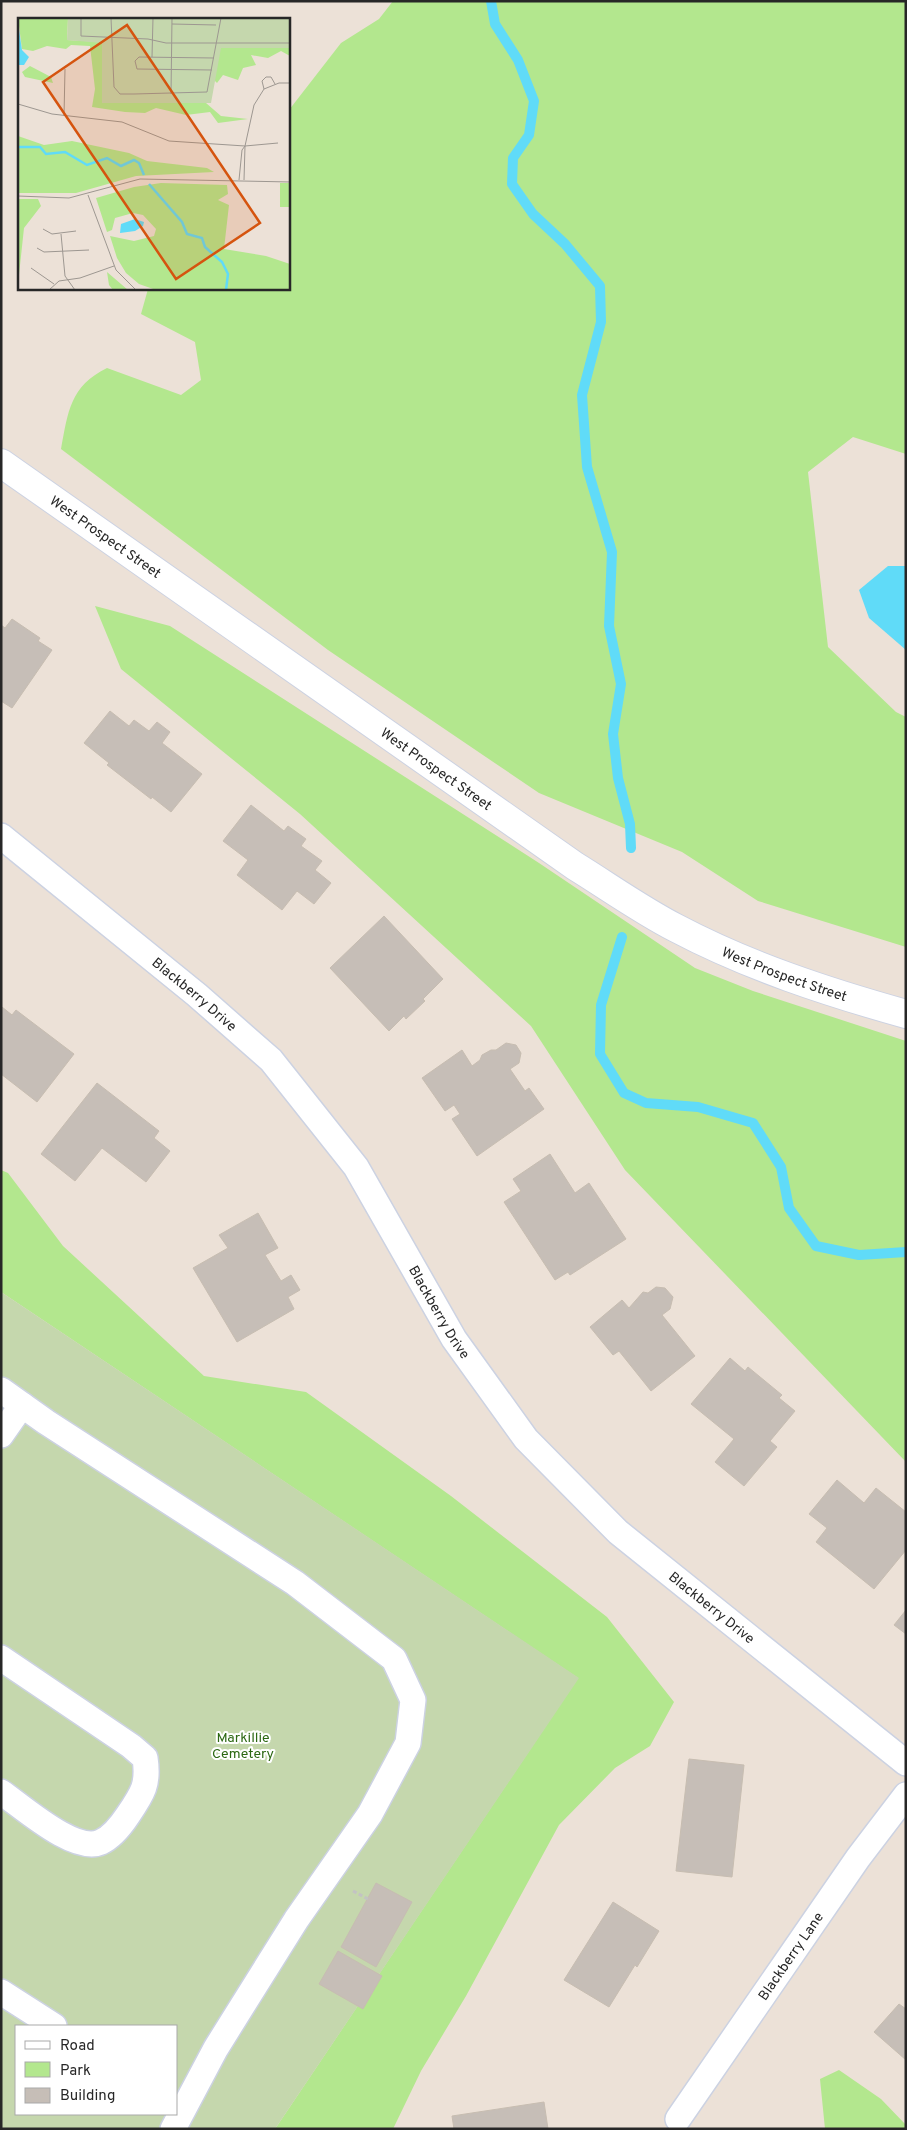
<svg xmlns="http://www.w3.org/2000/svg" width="907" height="2130" viewBox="0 0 907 2130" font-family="Overpass,sans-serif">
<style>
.green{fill:#b3e78e}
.cemetery{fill:#c5d7ad;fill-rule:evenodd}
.water{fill:#60dbf8}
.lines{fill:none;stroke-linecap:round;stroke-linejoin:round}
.stream{stroke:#60dbf8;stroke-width:10}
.building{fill:#c6beb7;stroke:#c7bdb1}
.street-casing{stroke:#ccd2e2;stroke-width:28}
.secondary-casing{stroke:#ccd2e2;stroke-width:30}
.path{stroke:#c3c3c3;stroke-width:3;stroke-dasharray:4 2.5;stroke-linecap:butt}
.street{stroke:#fff;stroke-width:25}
.secondary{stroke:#fff;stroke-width:28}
.labels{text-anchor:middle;stroke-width:4;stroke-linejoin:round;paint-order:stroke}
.street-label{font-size:14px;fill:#272727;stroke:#fff}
.park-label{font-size:14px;fill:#2c6813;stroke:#fff}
.inset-river{fill:none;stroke:#60dbf8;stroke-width:2.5}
.inset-road{fill:none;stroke:#9d9791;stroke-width:1}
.view{fill:#d5540f;fill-opacity:0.15;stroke:#d5540f;stroke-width:2.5}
.inset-edge{fill:none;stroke:#272727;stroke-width:2.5}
</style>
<rect width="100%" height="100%" fill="#ece1d7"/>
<!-- green -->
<path class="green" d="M 393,1 L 906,1 L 906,454 L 853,437 L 808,472 L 828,647 L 896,712 L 906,717 L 906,947 L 758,901 L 682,852 L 539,793 L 328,650 L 61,449 C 68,412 70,386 107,368 L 181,395 L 201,380 L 195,342 L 141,314 L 148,289 L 289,289 L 289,110 L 341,43 L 379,19 Z
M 95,606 L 170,626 L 539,863 L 695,968 L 753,991 L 906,1041 L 906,1462 L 625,1170 L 531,1026 L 300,814 L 121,669 Z
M 1,1170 L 8,1173 L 63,1246 L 204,1376 L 306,1392 L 451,1496 L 607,1617 L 674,1702 L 650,1746 L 615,1768 L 559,1825 L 466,1996 L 421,2071 L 393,2129 L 275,2129 L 578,1678 L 1,1292 Z
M 839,2070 L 881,2099 L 906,2125 L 906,2129 L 825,2129 L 820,2079 Z"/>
<!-- cemetery -->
<path class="cemetery" d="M 1,1292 L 579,1678 L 275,2129 L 1,2129 ZM 16,2026 L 176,2026 L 176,2114 L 16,2114 Z"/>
<!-- water -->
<path class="water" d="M 888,566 L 906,566 L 906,650 L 869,618 L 859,590 Z"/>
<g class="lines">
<!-- stream -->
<path class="stream" d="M 491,1 L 495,24 L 518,60 L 534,101 L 529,135 L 513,158 L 512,184 L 533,214 L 565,244 L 600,286 L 601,322 L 582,395 L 587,467 L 612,552 L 609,626 L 621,684 L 613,734 L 618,778 L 630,824 L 631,848
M 622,937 L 601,1005 L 600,1054 L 624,1093 L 646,1103 L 698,1107 L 753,1123 L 781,1167 L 789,1208 L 816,1246 L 859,1255 L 906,1252"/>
</g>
<!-- building -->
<path class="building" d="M 12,619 L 40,638 L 38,641 L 52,650 L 12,708 L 1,701 L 1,625 L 5,628 Z
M 110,711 L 129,726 L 134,720 L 149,731 L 157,722 L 170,732 L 162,743 L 202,774 L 171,812 L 152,797 L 151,799 L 107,765 L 109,763 L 84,743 Z
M 251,805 L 284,831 L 288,826 L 306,839 L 301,846 L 322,861 L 315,870 L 331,883 L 314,904 L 297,891 L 282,910 L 237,875 L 248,860 L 223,841 Z
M 384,916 L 443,979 L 423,999 L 425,1001 L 406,1019 L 404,1016 L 389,1031 L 330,968 Z
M 2,1007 L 12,1015 L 16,1010 L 74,1054 L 37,1102 L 1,1074 Z
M 506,1043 L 516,1045 L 521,1053 L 519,1063 L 510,1069 L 525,1091 L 529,1088 L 544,1109 L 477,1156 L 452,1119 L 460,1114 L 454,1105 L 445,1111 L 422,1078 L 462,1050 L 472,1066 L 480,1060 L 482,1055 L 491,1050 L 496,1050 Z
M 97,1083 L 159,1131 L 154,1138 L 170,1151 L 146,1182 L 102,1148 L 75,1181 L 41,1154 Z
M 550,1154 L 575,1193 L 589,1183 L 626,1239 L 570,1275 L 568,1272 L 555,1280 L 504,1202 L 521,1191 L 513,1179 Z
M 258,1213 L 278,1248 L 265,1255 L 281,1281 L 291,1275 L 300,1290 L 288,1297 L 294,1309 L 237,1342 L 193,1268 L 228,1248 L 219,1235 Z
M 656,1287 L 665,1288 L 673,1297 L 670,1309 L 662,1315 L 695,1356 L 651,1391 L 619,1351 L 613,1355 L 590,1327 L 622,1300 L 629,1308 L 643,1292 L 648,1293 Z
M 730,1358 L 745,1371 L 748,1367 L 782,1395 L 779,1398 L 795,1411 L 770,1441 L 777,1447 L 744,1486 L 715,1462 L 734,1439 L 691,1404 Z
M 837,1480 L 864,1503 L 876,1488 L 906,1512 L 906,1550 L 874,1589 L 816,1542 L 827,1528 L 809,1514 Z
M 906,1610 L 906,1634 L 894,1625 Z
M 689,1759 L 744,1765 L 732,1877 L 676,1871 Z
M 376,1883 L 412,1902 L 376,1967 L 341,1947 Z
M 613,1902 L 659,1931 L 637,1967 L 635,1965 L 609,2007 L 564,1980 Z
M 338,1951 L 382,1976 L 363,2009 L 319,1984 Z
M 899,2004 L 906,2009 L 906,2060 L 874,2032 Z
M 544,2102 L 548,2129 L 454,2129 L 452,2116 Z"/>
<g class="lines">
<defs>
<g id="street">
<path id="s1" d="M 1,836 L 197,995 L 271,1060 L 356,1167 L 454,1339 L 526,1439 L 618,1532 L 906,1763"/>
<path d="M 1,1390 L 46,1422 L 295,1583 L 394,1659 L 413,1700 L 408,1743 L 370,1814 L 296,1920 L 216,2048 L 173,2129"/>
<path d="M 1,1435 L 22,1405"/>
<path d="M 1,1658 L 131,1746 L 145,1758 C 149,1784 143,1793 128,1815 C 122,1824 112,1837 101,1842 C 75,1854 23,1807 1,1792"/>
<path d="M 1,1992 L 54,2026"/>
<path id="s2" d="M 678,2119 L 858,1858 L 906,1795"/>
</g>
<g id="secondary">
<path id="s3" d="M 1,463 L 575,866 C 609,887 641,910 676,928 C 748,966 827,992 906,1014"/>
</g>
</defs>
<!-- street casing -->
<use href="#street" class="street-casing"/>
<!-- secondary casing -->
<use href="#secondary" class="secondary-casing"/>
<!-- path -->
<path class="path" d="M 353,1891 L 368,1899"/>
<!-- street -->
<use href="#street" class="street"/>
<!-- secondary -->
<use href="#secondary" class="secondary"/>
</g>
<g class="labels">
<!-- street labels -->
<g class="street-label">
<text dy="5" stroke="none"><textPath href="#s3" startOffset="128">West Prospect Street</textPath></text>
<text dy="5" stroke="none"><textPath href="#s3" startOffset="532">West Prospect Street</textPath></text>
<text dy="5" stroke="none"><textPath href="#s3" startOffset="938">West Prospect Street</textPath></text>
<text dy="5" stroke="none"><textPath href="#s1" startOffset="250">Blackberry Drive</textPath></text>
<text dy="5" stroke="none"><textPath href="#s1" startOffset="655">Blackberry Drive</textPath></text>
<text dy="5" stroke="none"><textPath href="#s1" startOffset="1060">Blackberry Drive</textPath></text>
<text dy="5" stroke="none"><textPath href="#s2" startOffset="198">Blackberry Lane</textPath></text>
</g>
<!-- park labels -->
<g class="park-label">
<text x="243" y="1742">Markillie<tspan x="243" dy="16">Cemetery</tspan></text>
</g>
</g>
<!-- overview -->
<g transform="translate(18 18)">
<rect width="272" height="272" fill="#ece1d7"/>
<path d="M 0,0 L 50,0 L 49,22 L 84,24 L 84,85 L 188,85 L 203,98 L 230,101 L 200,105 L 192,94 L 168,97 L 138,90 L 127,95 L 107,94 L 74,89 L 77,71 L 72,28 L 53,27 L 48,31 L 29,28 L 15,33 L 4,31 ZM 203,27 L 272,27 L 272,38 L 263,33 L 250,40 L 233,37 L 238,47 L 225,50 L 220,62 L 205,57 L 199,65 L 195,61 ZM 12,48 L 33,59 L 35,65 L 7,59 L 4,54 ZM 0,118 L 26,127 L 54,123 L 111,135 L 129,143 L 189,150 L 196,154 L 118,158 L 58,175 L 0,175 ZM 143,165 L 209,167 L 210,176 L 200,182 L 211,187 L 206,231 L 248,238 L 272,246 L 272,272 L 138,272 L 121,266 L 108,255 L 99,240 L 92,218 L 116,223 L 136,218 L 138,211 L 125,197 L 115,195 L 97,200 L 94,212 L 89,214 L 78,180 L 116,169 ZM 262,165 L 272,165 L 272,189 L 262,189 ZM 0,181 L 20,181 L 23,188 L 6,210 L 0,266 ZM 89,254 L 110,272 L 95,272 L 91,267 Z" fill="#b3e78e"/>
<path d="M 50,0 L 272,0 L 272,30 L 203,30 L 193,85 L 84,85 L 84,25 L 49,22 Z" fill="#c5d7ad"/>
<path d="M 0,5 L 4,32 L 11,39 L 6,47 L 0,47 ZM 117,201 L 126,204 L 125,208 L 117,213 L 102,215 L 103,206 Z" fill="#60dbf8"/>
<path class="inset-river" d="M 0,129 L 22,129 L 28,136 L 47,134 L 69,147 L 89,140 L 103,148 L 116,142 L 121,145 L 126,157M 131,166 L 164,204 L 169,216 L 184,220 L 187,229 L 204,244 L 210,256 L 208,272"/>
<path class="inset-road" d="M 63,0 L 63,18 L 130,21 L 148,25 L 273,25M 93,0 L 96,69 L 102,76 L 116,76 L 189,74 L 203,0M 154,6 L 198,7M 134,39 L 135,0M 194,52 L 119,51 L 117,43 L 121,39 L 196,40M 246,71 L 244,63 L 248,59 L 253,59 L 257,66M 153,76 L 154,0M 0,86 L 34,96 L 104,104 L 151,123 L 227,128 L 260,125M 46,98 L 47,51M 221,162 L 224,132 L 227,128M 226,162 L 227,128 L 236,87 L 246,71 L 261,65 L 273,65M 70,177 L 98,252 L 118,272M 0,178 L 51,180 L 122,161 L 273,164M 25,211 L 34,216 L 58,213M 43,216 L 47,258 L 57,272M 19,230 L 26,234 L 71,232M 13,250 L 36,266M 31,272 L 41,263 L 62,260 L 96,248"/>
<path class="view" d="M 109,7 L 242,205 L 158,261 L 25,64 Z"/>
<rect width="272" height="272" class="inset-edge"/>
</g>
<!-- border -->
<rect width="907" height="2130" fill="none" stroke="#272727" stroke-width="5"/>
<!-- legend -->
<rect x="15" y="2025" width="162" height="90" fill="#ffffff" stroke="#a9a9a9"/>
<rect x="25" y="2041" width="25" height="8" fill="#ffffff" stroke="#a9a9a9"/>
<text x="60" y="2050" font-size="15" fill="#272727">Road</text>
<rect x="25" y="2062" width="25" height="15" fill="#b3e78e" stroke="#a9a9a9"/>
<text x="60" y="2075" font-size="15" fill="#272727">Park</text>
<rect x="25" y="2088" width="25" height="15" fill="#c6beb7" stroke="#a9a9a9"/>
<text x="60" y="2100" font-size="15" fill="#272727">Building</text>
</svg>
